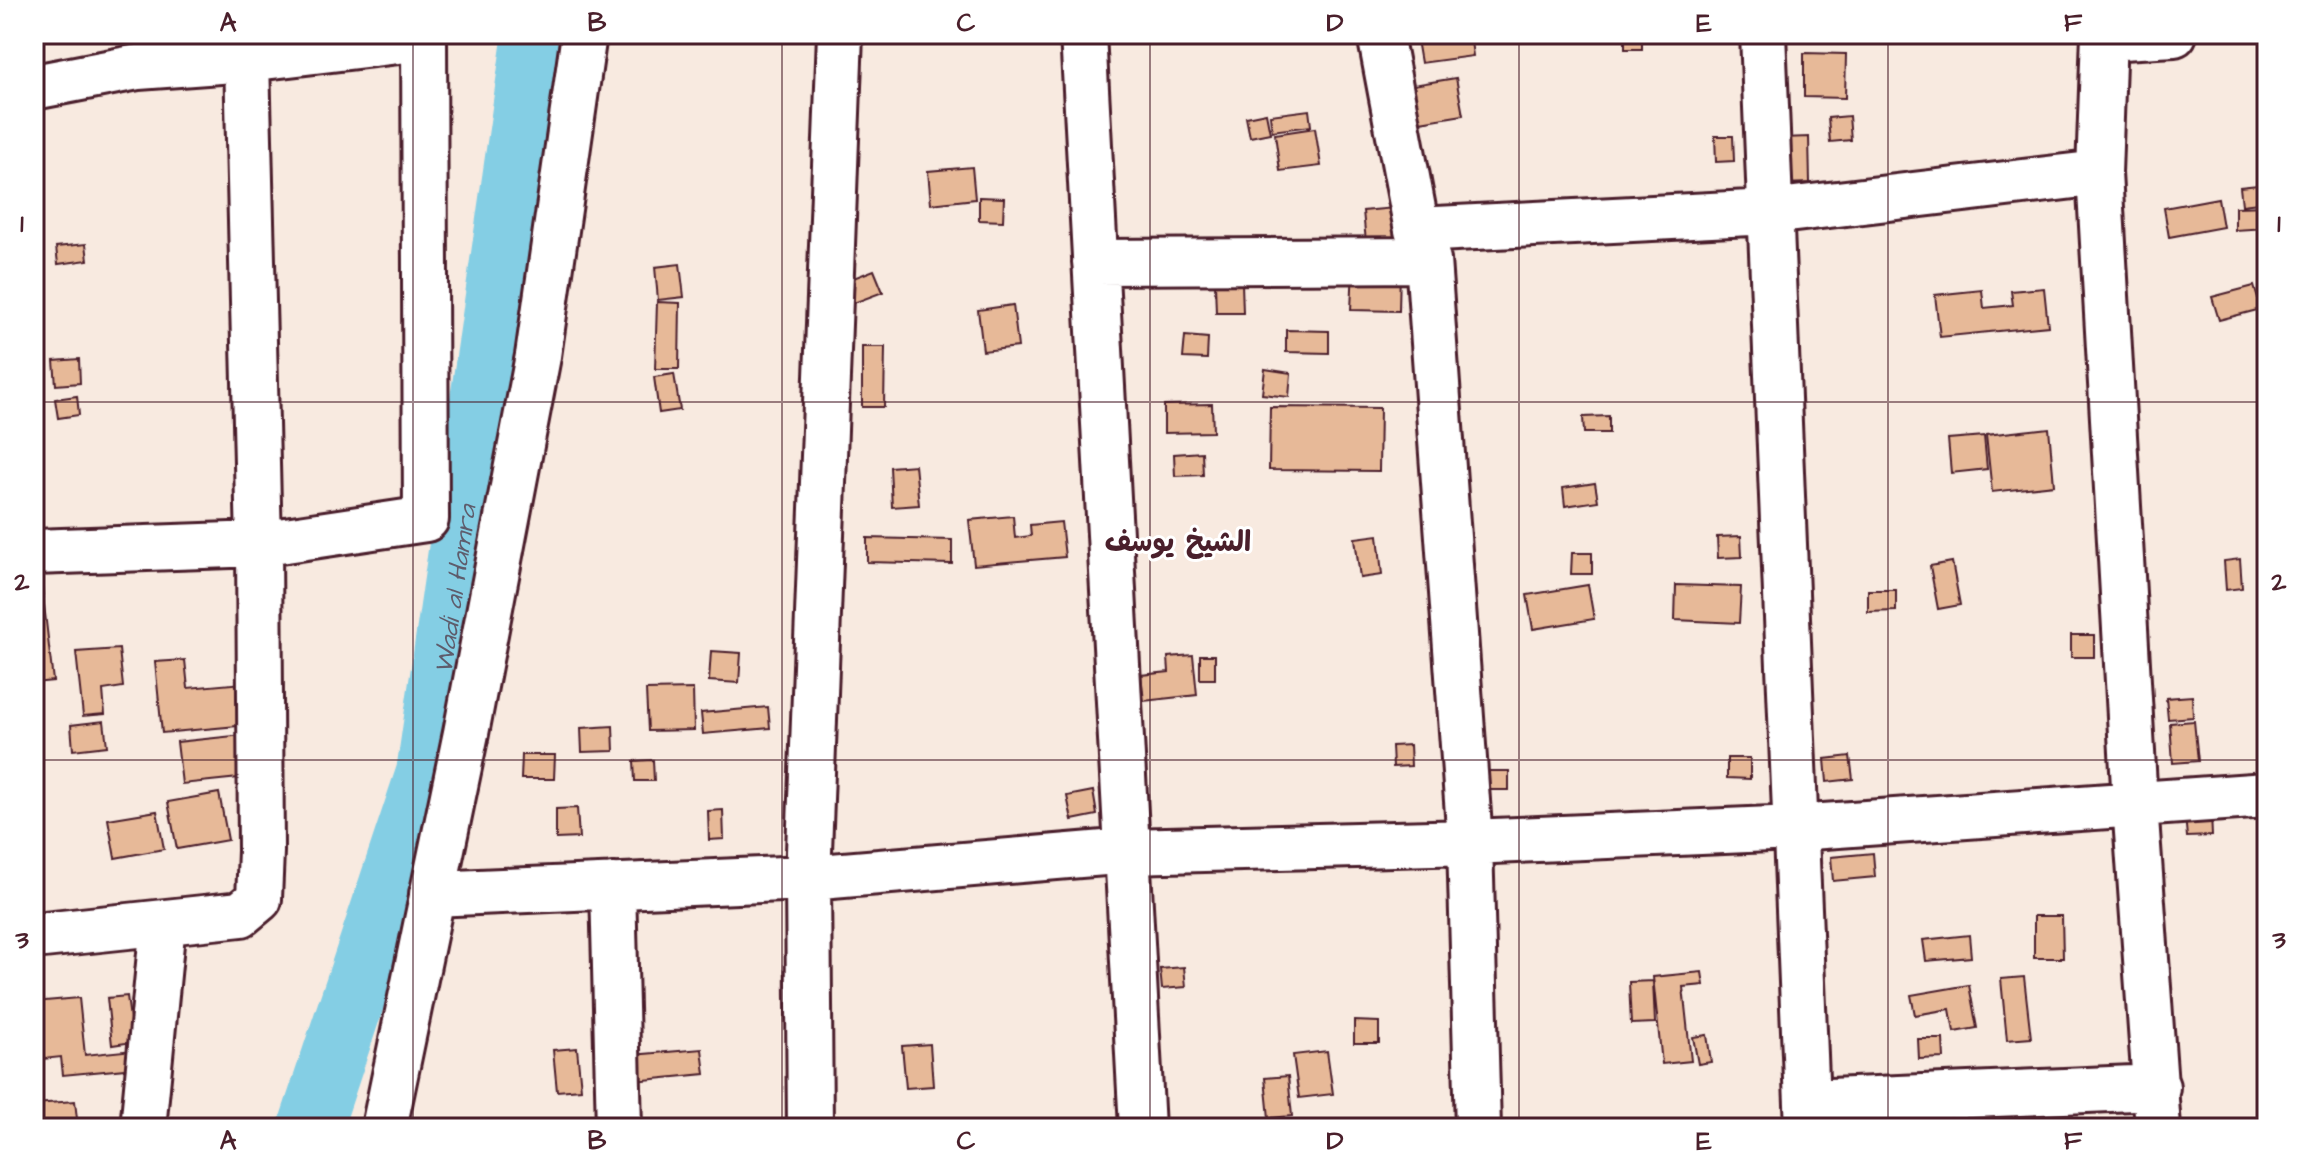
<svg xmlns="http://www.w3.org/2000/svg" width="2301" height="1162" viewBox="0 0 2301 1162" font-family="'Architects Daughter','Playpen Sans Arabic',sans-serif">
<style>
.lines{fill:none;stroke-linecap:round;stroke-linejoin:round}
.river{stroke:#84cee4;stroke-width:64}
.building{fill:#e7b998;stroke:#4a1f2b;stroke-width:2}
.minor-casing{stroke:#4a1f2b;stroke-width:50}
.minor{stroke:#fff;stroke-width:44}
.grid{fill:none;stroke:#4a1f2b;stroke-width:2;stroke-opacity:0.55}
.labels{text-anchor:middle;stroke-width:6;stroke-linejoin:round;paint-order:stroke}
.water-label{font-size:26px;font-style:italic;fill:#5e5c6c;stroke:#fff}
.quarter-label{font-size:28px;font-weight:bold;fill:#4a1f2b;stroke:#fff}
.neatline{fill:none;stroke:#4a1f2b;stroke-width:3}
.grid-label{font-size:26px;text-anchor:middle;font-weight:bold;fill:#4a1f2b}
</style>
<rect width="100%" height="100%" fill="#f8eae0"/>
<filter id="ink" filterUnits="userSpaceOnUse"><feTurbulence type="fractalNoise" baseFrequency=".0125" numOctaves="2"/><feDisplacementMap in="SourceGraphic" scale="16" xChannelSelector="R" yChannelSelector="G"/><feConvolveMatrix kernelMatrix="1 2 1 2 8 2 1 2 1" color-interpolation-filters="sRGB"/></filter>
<g filter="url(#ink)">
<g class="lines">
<!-- river -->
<path class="river" id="s1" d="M 310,1128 L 428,773 L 535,34"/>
</g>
<!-- building -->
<path class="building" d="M 177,34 L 199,34 L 200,46 L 178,47 Z
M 1416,34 L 1470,34 L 1473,56 L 1421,63 Z
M 1625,34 L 1642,34 L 1642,49 L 1625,49 Z
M 1804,53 L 1846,54 L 1845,98 L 1804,97 Z
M 1456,78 L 1463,115 L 1420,122 L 1413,85 Z
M 1309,110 L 1311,126 L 1272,131 L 1270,115 Z
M 1266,113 L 1270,133 L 1250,137 L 1246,117 Z
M 1849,116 L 1851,140 L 1830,142 L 1828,118 Z
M 1315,128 L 1321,166 L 1280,171 L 1275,134 Z
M 1715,136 L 1733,136 L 1734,161 L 1716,162 Z
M 1809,137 L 1810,183 L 1783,184 L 1782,138 Z
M 972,167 L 975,199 L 931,204 L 928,171 Z
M 2267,184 L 2267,202 L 2242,205 L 2240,187 Z
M 979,197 L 1004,198 L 1003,221 L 979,220 Z
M 2218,198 L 2223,227 L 2169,237 L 2164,208 Z
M 2267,206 L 2267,228 L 2235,230 L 2235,207 Z
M 1394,208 L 1397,239 L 1366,242 L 1363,211 Z
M 86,244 L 88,260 L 58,264 L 56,247 Z
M 680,264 L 684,297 L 658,300 L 655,267 Z
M 1353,268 L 1400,270 L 1399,311 L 1351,310 Z
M 874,270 L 883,292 L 851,304 L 843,282 Z
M 1215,283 L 1242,283 L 1243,313 L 1216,313 Z
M 2254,286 L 2261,309 L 2219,320 L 2212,297 Z
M 2044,288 L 2048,326 L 1940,337 L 1935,295 L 1982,290 L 1984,308 L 2013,305 L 2011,291 Z
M 657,302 L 680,303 L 679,369 L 655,369 Z
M 1013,305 L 1018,347 L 983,351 L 978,310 Z
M 1286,330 L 1329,331 L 1329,353 L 1286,352 Z
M 1185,336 L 1208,338 L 1207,359 L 1183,358 Z
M 862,347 L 885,347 L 884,407 L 862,407 Z
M 79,359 L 80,383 L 56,385 L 54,361 Z
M 1265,369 L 1291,373 L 1289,397 L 1262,394 Z
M 674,374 L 680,410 L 659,413 L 654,377 Z
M 77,396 L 79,415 L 58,418 L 55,399 Z
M 1212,404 L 1213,432 L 1164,433 L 1164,405 Z
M 1270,407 L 1380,408 L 1379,471 L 1269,470 Z
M 1609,416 L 1609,433 L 1584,433 L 1583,417 Z
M 2049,428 L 2054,485 L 1992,492 L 1986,435 Z
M 1984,436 L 1987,469 L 1951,473 L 1948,439 Z
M 1202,452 L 1203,475 L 1175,476 L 1174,454 Z
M 915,465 L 919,505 L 892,507 L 890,467 Z
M 1595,483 L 1598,501 L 1565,506 L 1563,488 Z
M 1013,516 L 1015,538 L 1031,536 L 1030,525 L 1061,522 L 1065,557 L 974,565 L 969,520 Z
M 1378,535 L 1382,575 L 1360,578 L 1355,538 Z
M 1741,536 L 1742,557 L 1718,558 L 1717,537 Z
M 867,538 L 952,540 L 952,564 L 867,562 Z
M 1572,553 L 1592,553 L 1592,574 L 1571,574 Z
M 2240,559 L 2242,588 L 2226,590 L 2224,561 Z
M 1952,562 L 1960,605 L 1938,609 L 1930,566 Z
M 34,579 L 41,579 L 53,681 L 34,683 Z
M 1588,585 L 1594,619 L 1533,629 L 1527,595 Z
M 1676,585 L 1741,587 L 1739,623 L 1675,620 Z
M 1868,590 L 1896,590 L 1896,611 L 1868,612 Z
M 2071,635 L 2094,635 L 2094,657 L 2071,657 Z
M 119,649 L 123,687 L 103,690 L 105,714 L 83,716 L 76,652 Z
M 711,651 L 741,653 L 739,683 L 709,681 Z
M 1193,655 L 1197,695 L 1144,701 L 1141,675 L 1169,672 L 1168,657 Z
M 1200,655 L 1215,655 L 1215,679 L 1200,679 Z
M 185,660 L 188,688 L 243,683 L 248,725 L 162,733 L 155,662 Z
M 693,689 L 694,730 L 648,731 L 646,690 Z
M 2192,696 L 2193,717 L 2168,719 L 2166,698 Z
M 768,707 L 770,728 L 703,734 L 701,713 Z
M 104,721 L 107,746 L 73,750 L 71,725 Z
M 2194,721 L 2198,761 L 2173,763 L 2170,723 Z
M 613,726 L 614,751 L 582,752 L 581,728 Z
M 243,735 L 248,777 L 182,784 L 177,742 Z
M 1410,745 L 1411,766 L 1393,767 L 1392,746 Z
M 522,755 L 555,755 L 554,779 L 521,779 Z
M 1850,756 L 1853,779 L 1827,782 L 1825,759 Z
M 1727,758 L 1750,758 L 1750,779 L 1727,778 Z
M 653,760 L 654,781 L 635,781 L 634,761 Z
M 1484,771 L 1509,771 L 1509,790 L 1484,790 Z
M 1093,791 L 1097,815 L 1072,820 L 1067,796 Z
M 219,793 L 228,840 L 177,849 L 168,802 Z
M 577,808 L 579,838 L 556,839 L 556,809 Z
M 723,810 L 724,839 L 709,840 L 708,811 Z
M 157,811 L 164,849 L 115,858 L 108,819 Z
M 2211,813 L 2212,836 L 2187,837 L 2185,815 Z
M 1873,853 L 1875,877 L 1833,881 L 1831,857 Z
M 2034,916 L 2062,916 L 2063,958 L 2034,958 Z
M 1969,935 L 1971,957 L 1926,961 L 1923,940 Z
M 1184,967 L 1186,987 L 1162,989 L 1160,969 Z
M 1702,972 L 1704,985 L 1683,987 L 1691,1061 L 1662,1064 L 1653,977 Z
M 2024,977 L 2031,1038 L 2007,1040 L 2001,979 Z
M 1653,981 L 1655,1023 L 1631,1024 L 1629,982 Z
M 1969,985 L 1977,1028 L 1954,1032 L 1950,1009 L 1915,1015 L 1911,995 Z
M 127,996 L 133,1042 L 112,1045 L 107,998 Z
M 79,998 L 85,1055 L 133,1050 L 135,1068 L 63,1075 L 61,1057 L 34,1060 L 34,1002 Z
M 1354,1021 L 1379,1022 L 1379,1043 L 1354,1043 Z
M 1707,1035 L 1711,1062 L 1698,1064 L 1693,1037 Z
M 1918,1039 L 1943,1039 L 1944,1058 L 1919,1059 Z
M 930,1044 L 933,1086 L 906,1088 L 902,1046 Z
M 577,1048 L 581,1089 L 557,1091 L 553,1050 Z
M 702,1049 L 705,1074 L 634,1081 L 632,1055 Z
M 1327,1051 L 1333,1094 L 1299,1098 L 1293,1055 Z
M 1288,1076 L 1292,1116 L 1269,1118 L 1265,1078 Z
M 75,1101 L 78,1128 L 34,1128 L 34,1104 Z
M 1928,1117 L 1963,1118 L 1963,1128 L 1927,1128 Z"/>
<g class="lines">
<defs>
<path id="minor" d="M 1083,34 L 1142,1128
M 1380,34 L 1417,230 L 1428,260 L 1470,842 L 1478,1128
M 1763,34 L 1808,1128
M 2104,34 L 2099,173 L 2135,804 L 2158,1128
M 2104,38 L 2174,34
M 34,87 L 138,67 L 247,59 L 424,38
M 1417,230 L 1770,212 L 2099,173
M 1095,262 L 1428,260
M 34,552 L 259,544 L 426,519 L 424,34
M 613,886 L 619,1128
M 432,894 L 808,878 L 1128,851 L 1470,842 L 1795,828 L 2267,795
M 34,936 L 241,914 L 259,899 L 261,851 L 259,544 L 247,59
M 1807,1102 L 2157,1087
M 143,1128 L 163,923
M 384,1128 L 466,733 L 538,356 L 584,34
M 810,1128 L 808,878 L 840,34"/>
</defs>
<!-- minor casing -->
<use href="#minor" class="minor-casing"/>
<!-- minor -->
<use href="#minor" class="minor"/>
</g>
</g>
<!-- grid -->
<path class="grid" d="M 413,34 L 413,1128M 782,34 L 782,1128M 1150,34 L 1150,1128M 1519,34 L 1519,1128M 1888,34 L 1888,1128M 34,402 L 2267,402M 34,760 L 2267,760"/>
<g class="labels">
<!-- water labels -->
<g class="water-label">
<text dy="9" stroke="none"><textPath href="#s1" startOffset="560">Wadi al Hamra</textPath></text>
</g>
<!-- quarter labels -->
<g class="quarter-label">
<text x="1178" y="551">الشيخ يوسف</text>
</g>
</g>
<!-- margin -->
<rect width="2301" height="1162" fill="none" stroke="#fff" stroke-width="88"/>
<rect x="44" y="44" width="2213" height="1074" class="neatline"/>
<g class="grid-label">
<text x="228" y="31">A</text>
<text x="597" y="31">B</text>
<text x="966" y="31">C</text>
<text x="1335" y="31">D</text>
<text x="1704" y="31">E</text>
<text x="2073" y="31">F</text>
<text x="22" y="232">1</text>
<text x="2279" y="232">1</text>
<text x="22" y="590">2</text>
<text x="2279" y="590">2</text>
<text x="22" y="948">3</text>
<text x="2279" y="948">3</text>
<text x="228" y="1149">A</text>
<text x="597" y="1149">B</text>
<text x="966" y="1149">C</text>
<text x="1335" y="1149">D</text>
<text x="1704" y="1149">E</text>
<text x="2073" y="1149">F</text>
</g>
</svg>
